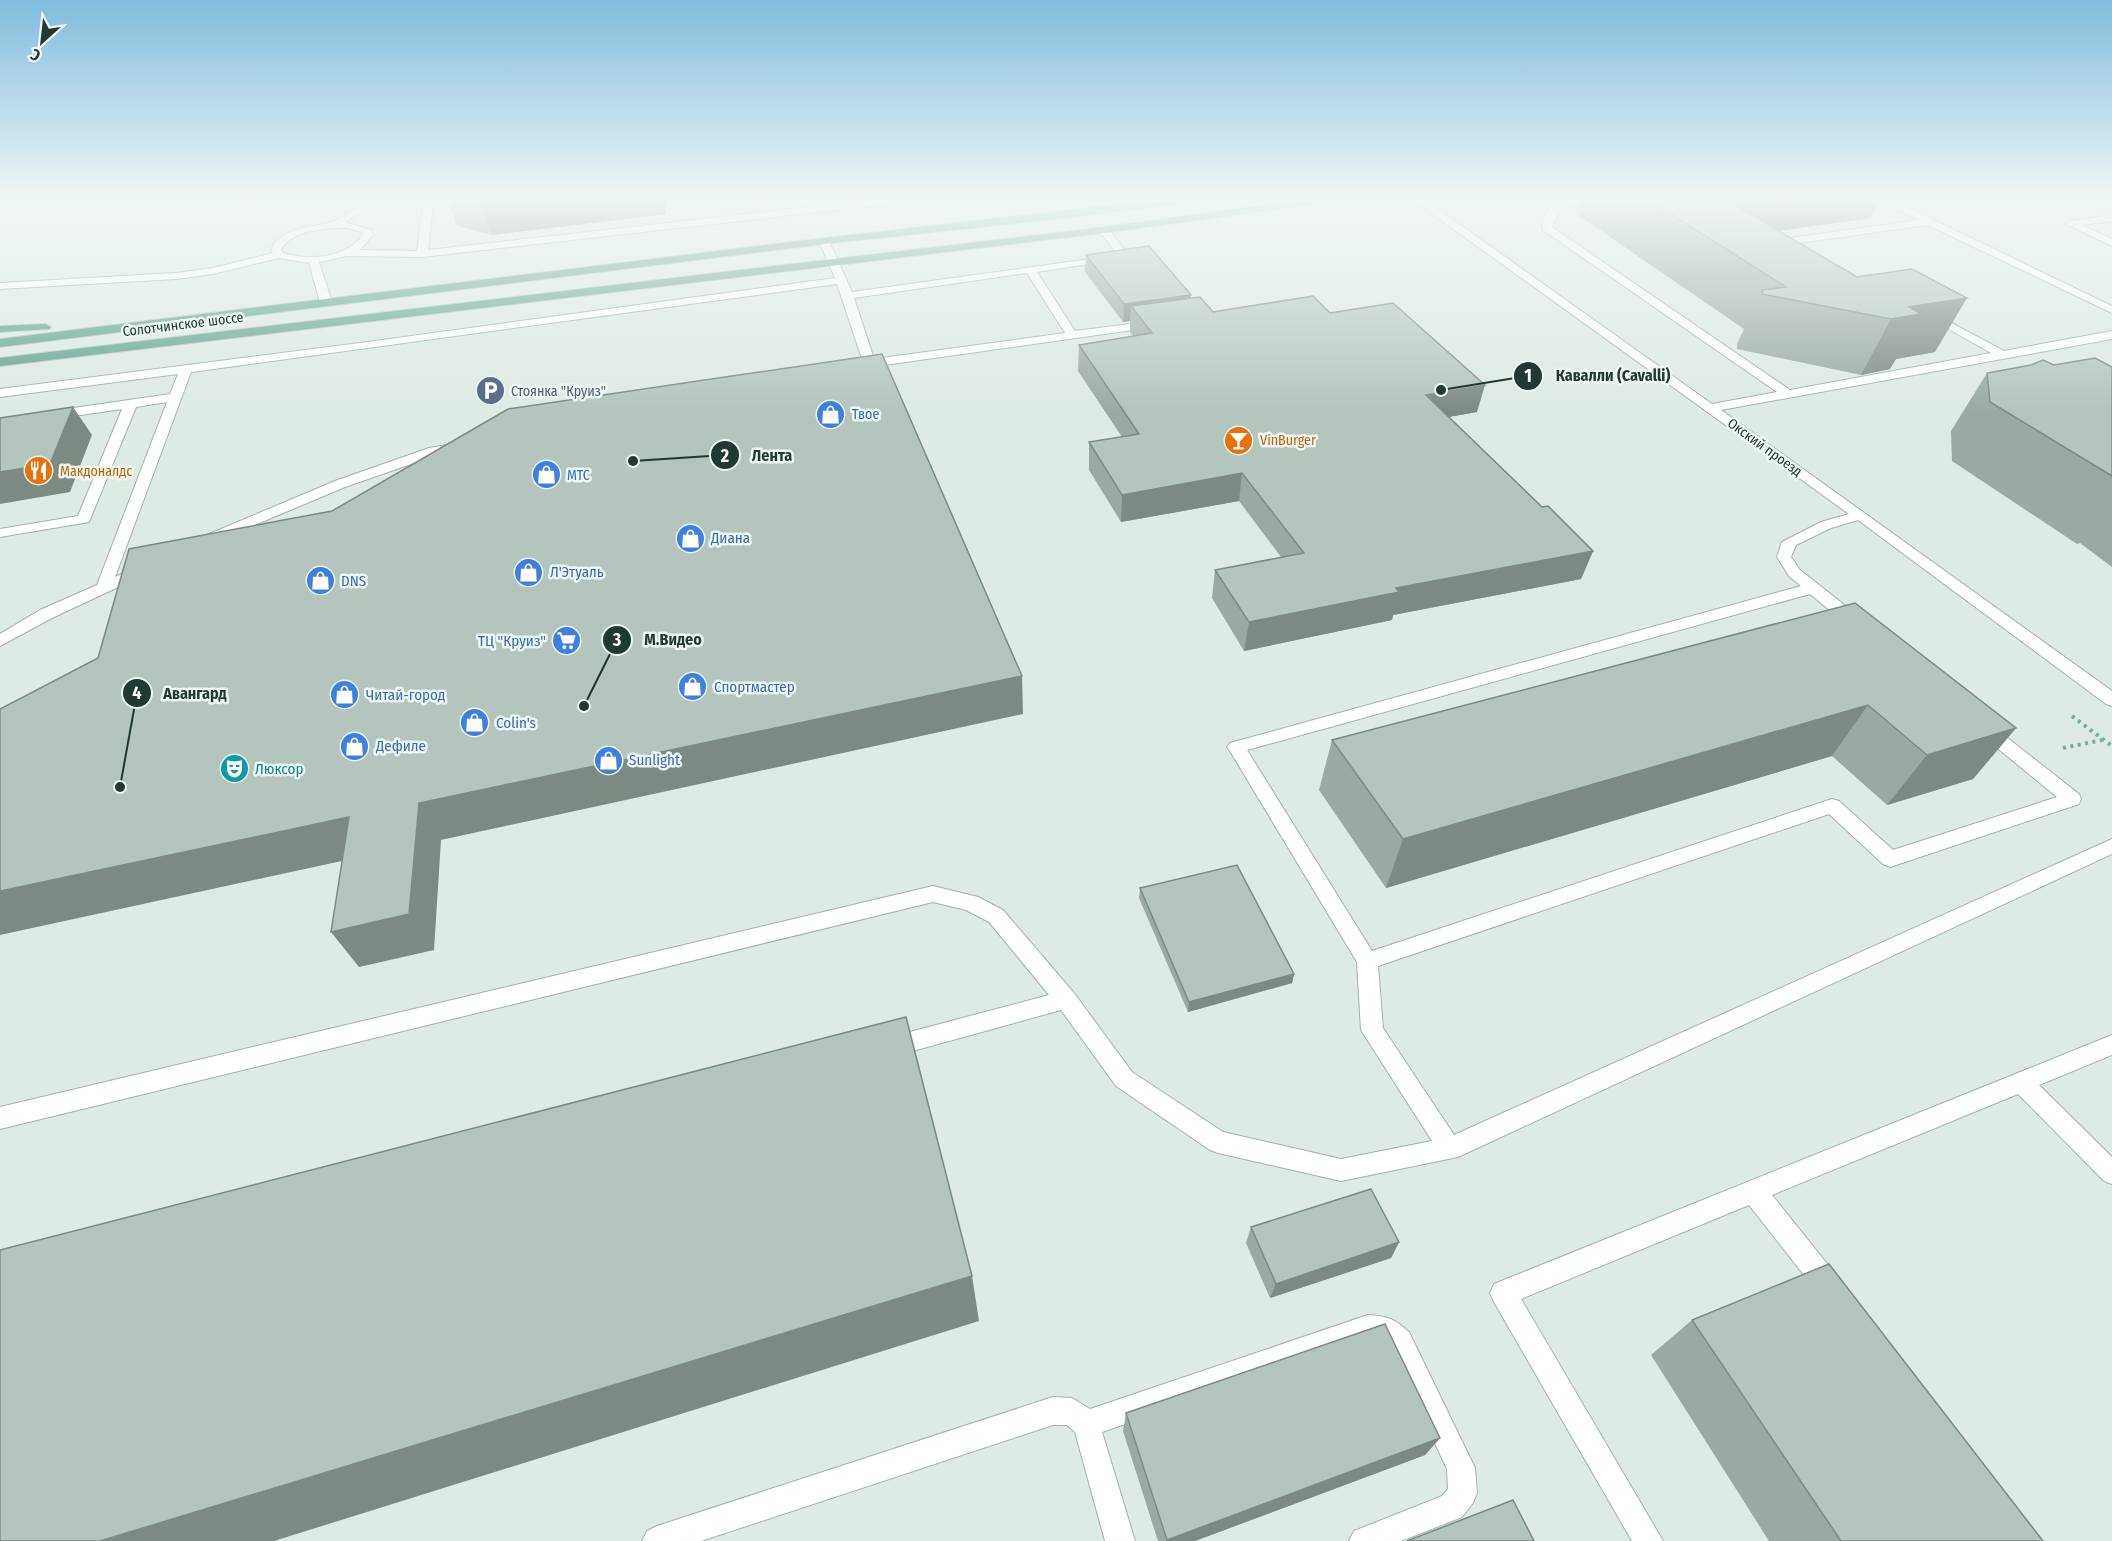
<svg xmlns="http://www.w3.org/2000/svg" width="2112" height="1541" viewBox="0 0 2112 1541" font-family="'Fira Sans Condensed',sans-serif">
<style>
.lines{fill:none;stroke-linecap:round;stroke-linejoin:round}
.minor-casing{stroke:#a1b2ab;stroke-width:2}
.major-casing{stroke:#bcc4c2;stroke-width:2}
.path{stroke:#7daf9d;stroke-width:4;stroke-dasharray:3 4.5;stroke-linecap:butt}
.minor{fill:#fff;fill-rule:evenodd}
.major{fill:#61a28e;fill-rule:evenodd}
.wall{fill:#9aa9a3}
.shaded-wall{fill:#7d8a84}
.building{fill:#b3c5bd;stroke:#7d8a84;stroke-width:1.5}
.labels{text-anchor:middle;stroke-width:5;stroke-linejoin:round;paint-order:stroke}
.far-street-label{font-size:14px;fill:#1f3a32;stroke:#eef7f2}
.far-service-label{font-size:14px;fill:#4e5e75;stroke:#eef7f2;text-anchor:start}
.far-shop-label{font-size:14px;fill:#366cbe;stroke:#eef7f2;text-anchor:start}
.far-food-label{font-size:14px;fill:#c56008;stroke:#eef7f2;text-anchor:start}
.shop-label{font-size:15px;fill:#366cbe;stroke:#eef7f2;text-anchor:start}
.culture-label{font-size:15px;fill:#0d838f;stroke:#eef7f2;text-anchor:start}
.leader{fill:none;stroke:#1f3a32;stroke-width:2}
.callout-dot{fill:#1f3a32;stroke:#eef7f2;stroke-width:2}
.mark-label{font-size:18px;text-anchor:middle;font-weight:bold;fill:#fff}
.callout-label{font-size:16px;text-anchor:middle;font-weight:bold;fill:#1f3a32;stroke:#eef7f2;stroke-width:5;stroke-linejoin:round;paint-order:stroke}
</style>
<rect width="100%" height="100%" fill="#deeae4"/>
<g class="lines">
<defs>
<path id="minor" d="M 12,197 L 81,197 L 63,202 L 17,200 Z
M 366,197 L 376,197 L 373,205 L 345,222 L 371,230 L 373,235 L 360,250 L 417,251 L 424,197 L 434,197 L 428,250 L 896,197 L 929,197 L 924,200 L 422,257 L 347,256 L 319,262 L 332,302 L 326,305 L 320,302 L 309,263 L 279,258 L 213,274 L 176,279 L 0,289 L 0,283 L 176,273 L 213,268 L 273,253 L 271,250 C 280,228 309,228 328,223 C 341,220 354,208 365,202 ZM 347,228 L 362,232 L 363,235 C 347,258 308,261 283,253 L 281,250 C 292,229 327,228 347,228 Z
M 1056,197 L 1066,197 L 1080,214 L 1079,216 L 1071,216 Z
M 1409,197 L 1421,197 L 1712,404 L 1777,392 L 1543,230 C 1537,198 1587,197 1607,197 C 1587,209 1561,196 1552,227 L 1790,390 L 1991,353 L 1927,317 L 1925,315 L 1931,312 L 2004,351 L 2112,331 L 2112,339 L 1721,410 L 2112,691 L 2112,706 L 2106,704 L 1858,520 L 1831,528 L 1796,545 L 1791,557 L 1800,570 L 1861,618 L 1863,622 L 1861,626 L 1849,626 L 1810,594 L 1247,750 L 1372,951 L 1832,799 L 1839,801 L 1893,850 L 2057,797 L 1979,733 L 1976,729 L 1979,725 L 1985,723 L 1991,725 L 2079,794 L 2081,799 L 2079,804 L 1890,867 L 1883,864 L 1829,814 L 1378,966 L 1383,1028 L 1454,1135 L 2112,839 L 2112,854 L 1458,1157 L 1341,1181 L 1218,1153 L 1210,1150 L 1116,1086 L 1061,1010 L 891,1057 L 883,1054 L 880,1047 L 883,1040 L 891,1037 L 1049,995 L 989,922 L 966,910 L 933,902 L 0,1129 L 0,1107 L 933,886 L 978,897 L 1003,910 L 1074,993 L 1132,1072 L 1223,1132 L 1341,1159 L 1432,1141 L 1361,1030 L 1357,962 L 1230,751 L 1227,747 L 1230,743 L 1801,586 L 1789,576 L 1777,557 L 1782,542 L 1821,522 L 1849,514 Z
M 1873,197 L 1886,197 L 2112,306 L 2112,313 L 1928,225 L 1770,247 L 1765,244 L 1770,241 L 1919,220 Z
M 2112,215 L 2112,221 L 2082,225 L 2112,239 L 2112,246 L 2066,224 L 2071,221 Z
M 1100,228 L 1108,228 L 1128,255 L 1127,257 L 1119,257 L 1099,230 Z
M 824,238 L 829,241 L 852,292 L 1112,256 L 1112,260 L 1108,261 L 1037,272 L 1075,331 L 1154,321 L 1160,324 L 1154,327 L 877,366 L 881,380 L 875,384 L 869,380 L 837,284 L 191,372 L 115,577 L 141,566 L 149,571 L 146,574 L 52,618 L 0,646 L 0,634 L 40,610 L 97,585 L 167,402 L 136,407 L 89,522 L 0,537 L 0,529 L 78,516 L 122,409 L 53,419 L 47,415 L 53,411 L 170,394 L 178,374 L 0,397 L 0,389 L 360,343 L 835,278 L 819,241 ZM 1027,273 L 1065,333 L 874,359 L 854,298 Z
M 459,443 L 466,447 L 464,450 L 437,455 L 345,487 L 212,543 L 207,544 L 200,540 L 202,537 L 335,481 L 429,448 Z
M 2112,1035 L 2112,1055 L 2039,1085 L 2112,1157 L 2112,1184 L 2104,1181 L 2018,1094 L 1772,1195 L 1840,1280 L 1844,1289 L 1840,1298 L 1831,1302 L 1822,1298 L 1749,1205 L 1521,1299 L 1663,1541 L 1632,1541 L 1494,1302 L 1490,1293 L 1494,1284 Z
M 1368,1315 C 1387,1316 1395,1319 1409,1332 L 1475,1468 L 1477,1493 L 1473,1503 L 1462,1517 L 1401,1541 L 1349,1541 L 1354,1531 L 1442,1496 L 1448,1489 L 1447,1469 L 1391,1350 L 1382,1342 L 1368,1341 L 1102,1432 L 1135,1541 L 1105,1541 L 1075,1432 L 1067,1425 L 1053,1425 L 701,1541 L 642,1541 L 647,1531 L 657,1526 L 1053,1397 L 1072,1398 L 1090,1409 Z"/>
<path id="major" d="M 1181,197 L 1211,197 L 1206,200 L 1075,217 L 824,244 L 0,347 L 0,339 L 824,238 Z
M 1323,197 L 1351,197 L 1346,200 L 1104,233 L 0,366 L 0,358 L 1104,227 Z
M 45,324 L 51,327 L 49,329 L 0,332 L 0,326 Z"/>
</defs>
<!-- minor casing -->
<use href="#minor" class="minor-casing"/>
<!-- major casing -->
<use href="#major" class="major-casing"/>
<!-- path -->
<path class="path" d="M 2072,716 L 2112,746
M 2063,748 L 2102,740"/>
<!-- minor -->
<use href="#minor" class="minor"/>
<!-- major -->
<use href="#major" class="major"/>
</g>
<!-- wall -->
<path class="wall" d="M 447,197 L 664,197 L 666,214 L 492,235 L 457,226 Z
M 1580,197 L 1881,197 L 1871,218 L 1779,231 L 1935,352 L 1896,359 L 1890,369 L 1861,375 L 1737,349 L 1737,344 L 1744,329 L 1575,213 Z
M 1086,255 L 1191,298 L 1213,312 L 1330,313 L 1477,412 L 1449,417 L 1542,507 L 1593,551 L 1581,579 L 1393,615 L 1392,620 L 1244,651 L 1212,598 L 1215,570 L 1281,557 L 1239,501 L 1121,522 L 1089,470 L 1089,442 L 1122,437 L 1078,371 L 1079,345 L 1133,336 L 1130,332 L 1130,321 L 1123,322 L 1085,272 Z
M 2054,365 L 2112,367 L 2112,567 L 2080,543 L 2077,544 L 1952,461 L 1951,431 L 1987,373 Z
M 1855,603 L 2016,728 L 1973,779 L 1887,805 L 1832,756 L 1386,888 L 1319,790 L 1332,740 Z
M 1140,888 L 1294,974 L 1292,983 L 1188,1012 L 1139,898 Z
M 1251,1227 L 1399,1242 L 1391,1258 L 1270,1298 L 1246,1243 Z
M 1692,1320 L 2043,1541 L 1769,1541 L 1651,1355 Z
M 1126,1413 L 1440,1438 L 1425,1455 L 1195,1541 L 1158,1541 L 1123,1431 Z"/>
<!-- shaded-wall -->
<path class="shaded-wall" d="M 479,197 L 664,197 L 666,214 L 492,235 Z
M 1709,197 L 1881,197 L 1871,218 L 1712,240 Z
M 1191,295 L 1190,313 L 1131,306 L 1130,321 L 1123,322 L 1124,304 Z
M 1967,298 L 1935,352 L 1896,359 L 1890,369 L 1861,375 L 1891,319 L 1909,307 Z
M 1485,385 L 1477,412 L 1419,422 L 1426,395 Z
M 73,407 L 92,435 L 70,492 L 0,504 L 0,472 Z
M 1242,473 L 1239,501 L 1121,522 L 1122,495 Z
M 1593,551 L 1581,579 L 1393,615 L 1392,620 L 1244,651 L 1249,622 L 1396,588 Z
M 1022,676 L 1023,714 L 441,840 L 434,950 L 359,967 L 331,932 L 419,803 Z
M 1868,705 L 1832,756 L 1386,888 L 1403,839 Z
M 2016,728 L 1973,779 L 1887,805 L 1927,755 Z
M 349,817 L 374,854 L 0,935 L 0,891 Z
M 1294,974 L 1292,983 L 1188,1012 L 1189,1002 Z
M 1399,1242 L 1391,1258 L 1270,1298 L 1276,1284 Z
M 972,1276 L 979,1321 L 274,1541 L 100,1541 Z
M 1440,1438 L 1425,1455 L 1195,1541 L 1166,1541 L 1167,1540 Z"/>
<!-- building -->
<path class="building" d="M 1644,197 L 1721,197 L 1857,277 L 1912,269 L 1967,298 L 1909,307 L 1921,314 L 1891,319 L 1762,294 L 1762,290 L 1786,287 Z
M 1149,246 L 1191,295 L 1124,304 L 1086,255 Z
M 1313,296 L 1330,313 L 1393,303 L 1485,385 L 1426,395 L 1542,507 L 1548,506 L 1593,551 L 1396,588 L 1399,592 L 1249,622 L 1215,570 L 1304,553 L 1242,473 L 1122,495 L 1089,442 L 1139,434 L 1079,345 L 1152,333 L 1131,306 L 1200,297 L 1213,312 Z
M 882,354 L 1022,676 L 419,803 L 409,914 L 331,932 L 349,817 L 0,891 L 0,709 L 98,658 L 129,549 L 332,511 L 508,409 Z
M 2095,358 L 2112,367 L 2112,476 L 1990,402 L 1987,373 L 2031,365 L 2043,360 L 2054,365 Z
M 73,407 L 50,464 L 0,472 L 0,418 Z
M 1855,603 L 2016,728 L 1927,755 L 1868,705 L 1403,839 L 1332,740 Z
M 1237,865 L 1294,974 L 1189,1002 L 1140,888 Z
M 906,1017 L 972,1276 L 100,1541 L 0,1541 L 0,1250 Z
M 1371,1189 L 1399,1242 L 1276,1284 L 1251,1227 Z
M 1829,1264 L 2043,1541 L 1841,1541 L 1692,1320 Z
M 1385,1324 L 1440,1438 L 1167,1540 L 1126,1413 Z
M 1513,1500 L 1534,1541 L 1407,1541 Z"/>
<!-- sky -->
<linearGradient id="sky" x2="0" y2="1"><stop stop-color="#7fbddf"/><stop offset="0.48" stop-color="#f0f6f3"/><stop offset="1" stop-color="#f0f6f3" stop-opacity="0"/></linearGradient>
<rect width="2112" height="413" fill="url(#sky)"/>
<!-- icons -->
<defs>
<symbol id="parking-disc" viewBox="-11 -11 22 22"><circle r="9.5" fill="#5c6f8a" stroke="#eef7f2"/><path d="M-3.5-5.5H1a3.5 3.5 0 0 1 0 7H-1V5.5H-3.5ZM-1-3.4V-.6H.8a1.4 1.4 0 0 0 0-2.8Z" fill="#fff"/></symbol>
<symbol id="shop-disc" viewBox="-11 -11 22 22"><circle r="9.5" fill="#3f7fe0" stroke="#eef7f2"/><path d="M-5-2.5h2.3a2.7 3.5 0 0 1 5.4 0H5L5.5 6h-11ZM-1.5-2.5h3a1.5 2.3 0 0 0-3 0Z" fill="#fff"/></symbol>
<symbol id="bar-disc" viewBox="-11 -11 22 22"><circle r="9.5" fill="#e8710a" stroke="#eef7f2"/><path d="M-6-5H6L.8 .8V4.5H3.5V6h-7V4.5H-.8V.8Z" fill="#fff"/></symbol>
<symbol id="restaurant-disc" viewBox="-11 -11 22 22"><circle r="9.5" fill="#e8710a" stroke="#eef7f2"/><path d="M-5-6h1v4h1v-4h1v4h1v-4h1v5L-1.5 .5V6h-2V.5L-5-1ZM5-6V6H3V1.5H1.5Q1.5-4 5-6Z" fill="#fff"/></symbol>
<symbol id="supermarket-disc" viewBox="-11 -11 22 22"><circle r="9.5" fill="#3f7fe0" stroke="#eef7f2"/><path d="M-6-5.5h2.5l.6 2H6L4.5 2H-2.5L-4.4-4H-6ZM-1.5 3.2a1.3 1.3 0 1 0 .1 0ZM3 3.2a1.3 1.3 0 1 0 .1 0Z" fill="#fff"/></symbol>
<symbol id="theatre-disc" viewBox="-11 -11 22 22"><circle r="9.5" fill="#0f9aa8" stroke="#eef7f2"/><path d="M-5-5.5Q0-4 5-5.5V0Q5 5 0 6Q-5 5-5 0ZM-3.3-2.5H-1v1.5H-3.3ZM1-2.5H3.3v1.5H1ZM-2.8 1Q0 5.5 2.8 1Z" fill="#fff"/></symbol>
</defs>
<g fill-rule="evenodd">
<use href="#parking-disc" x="474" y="374" width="33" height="33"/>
<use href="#shop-disc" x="814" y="398" width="33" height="33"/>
<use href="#bar-disc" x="1222" y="424" width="33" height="33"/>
<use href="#restaurant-disc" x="22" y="454" width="33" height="33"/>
<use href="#shop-disc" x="530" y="458" width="33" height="33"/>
<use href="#shop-disc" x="674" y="522" width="33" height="33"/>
<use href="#shop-disc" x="512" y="556" width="33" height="33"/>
<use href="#shop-disc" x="304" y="564" width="33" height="33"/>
<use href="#supermarket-disc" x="550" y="624" width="33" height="33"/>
<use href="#shop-disc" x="676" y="670" width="33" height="33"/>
<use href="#shop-disc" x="328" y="678" width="33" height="33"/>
<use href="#shop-disc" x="458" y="706" width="33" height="33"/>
<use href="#shop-disc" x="338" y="730" width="33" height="33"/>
<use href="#shop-disc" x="592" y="744" width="33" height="33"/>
<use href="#theatre-disc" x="218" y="752" width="33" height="33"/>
</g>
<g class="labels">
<!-- far-street labels -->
<g class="far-street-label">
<text transform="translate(183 324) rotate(-7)" y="5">Солотчинское шоссе</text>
<text transform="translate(1765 447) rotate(36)" y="5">Окский проезд</text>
</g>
<!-- far-service labels -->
<g class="far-service-label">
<text x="511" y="396">Стоянка "Круиз"</text>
</g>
<!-- far-shop labels -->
<g class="far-shop-label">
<text x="852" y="419">Твое</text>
<text x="567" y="480">МТС</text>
</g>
<!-- far-food labels -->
<g class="far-food-label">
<text x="1260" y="445">VinBurger</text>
<text x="60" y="476">Макдоналдс</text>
</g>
<!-- shop labels -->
<g class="shop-label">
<text x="711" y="543">Диана</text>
<text x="550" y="577">Л'Этуаль</text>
<text x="341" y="586">DNS</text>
<text x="546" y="646" text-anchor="end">ТЦ "Круиз"</text>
<text x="714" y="692">Спортмастер</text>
<text x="366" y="700">Читай-город</text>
<text x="496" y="728">Colin's</text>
<text x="376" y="751">Дефиле</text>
<text x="629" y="765">Sunlight</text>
</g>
<!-- culture labels -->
<g class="culture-label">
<text x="255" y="774">Люксор</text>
</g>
</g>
<!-- callouts -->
<path class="leader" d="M1441 390L1528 376M633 461L725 455M584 706L617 640M120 787L137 693"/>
<g class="callout-dot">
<circle cx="1441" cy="390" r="6"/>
<circle cx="633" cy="461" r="6"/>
<circle cx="584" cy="706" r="6"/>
<circle cx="120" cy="787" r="6"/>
<circle cx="1528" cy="376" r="15"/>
<circle cx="725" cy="455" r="15"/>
<circle cx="617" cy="640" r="15"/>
<circle cx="137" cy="693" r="15"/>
</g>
<g class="mark-label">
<text x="1528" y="382">1</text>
<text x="725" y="462">2</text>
<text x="617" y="646">3</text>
<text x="137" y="699">4</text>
</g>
<g class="callout-label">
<text x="1613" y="381">Кавалли (Cavalli)</text>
<text x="772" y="461">Лента</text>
<text x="673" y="645">М.Видео</text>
<text x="195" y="699">Авангард</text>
</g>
<!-- north arrow -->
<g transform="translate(42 42) rotate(207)" stroke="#eef7f2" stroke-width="4.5" paint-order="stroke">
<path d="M0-4.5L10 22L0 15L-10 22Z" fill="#1f3a32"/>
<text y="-9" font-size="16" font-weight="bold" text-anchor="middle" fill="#1f3a32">С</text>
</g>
</svg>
